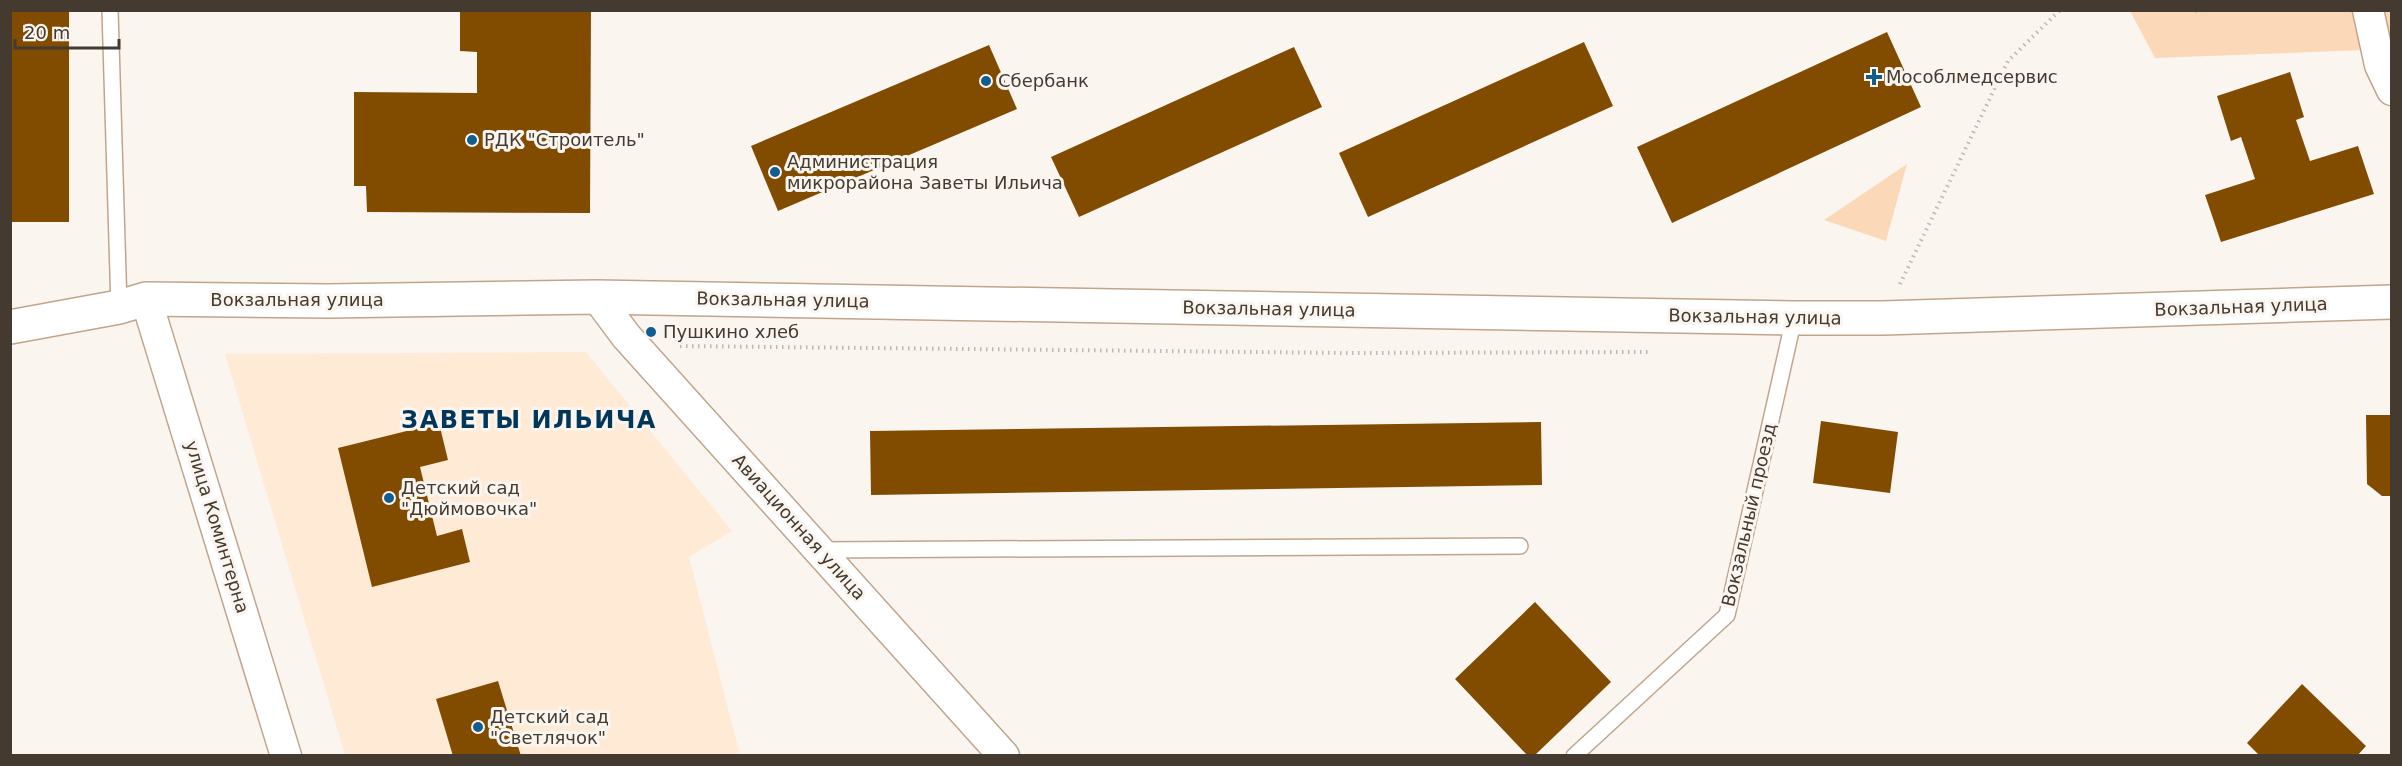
<svg xmlns="http://www.w3.org/2000/svg" width="2402" height="766" viewBox="0 0 2402 766" font-family="'DejaVu Sans',sans-serif">
<style>
.built{fill:#ffead6}
.green{fill:#fbd8b7}
.building{fill:#814b00}
.lines{fill:none;stroke-linecap:round;stroke-linejoin:round}
.service-casing{stroke:#c0a58b;stroke-width:18}
.minor-casing{stroke:#c0a58b;stroke-width:33}
.tertiary-casing{stroke:#c0a58b;stroke-width:36}
.path{stroke:#bfb7b0;stroke-width:4;stroke-dasharray:1.5 4.5;stroke-linecap:butt}
.service{stroke:#fff;stroke-width:15}
.minor{stroke:#fff;stroke-width:30}
.tertiary{stroke:#fff;stroke-width:33}
.poi-dot{fill:#115d90;stroke:#fbf5f0;stroke-width:2}
.labels{text-anchor:middle;stroke-width:6;stroke-linejoin:round;paint-order:stroke}
.poi-label{font-size:18px;fill:#453a2f;stroke:#fbf5f0;text-anchor:start}
.street-label{font-size:18px;fill:#453a2f;stroke:#fbf5f0}
.district-label{font-size:24px;font-weight:bold;letter-spacing:1.5px;fill:#02375a;stroke:#fbf5f0}
</style>
<rect width="100%" height="100%" fill="#fbf5f0"/>
<!-- built -->
<path class="built" d="M 586,352 L 732,531 L 689,557 L 740,755 L 345,755 L 225,354 Z"/>
<!-- green -->
<path class="green" d="M 2130,11 L 2391,11 L 2391,49 L 2155,58 Z
M 1907,164 L 1886,241 L 1824,220 Z"/>
<!-- building -->
<path class="building" d="M 10,10 L 69,10 L 69,222 L 10,222 Z
M 460,10 L 591,10 L 590,213 L 367,212 L 366,186 L 354,186 L 354,92 L 477,93 L 477,52 L 460,51 Z
M 1887,32 L 1921,107 L 1672,223 L 1637,147 Z
M 1584,42 L 1613,106 L 1368,217 L 1339,153 Z
M 989,45 L 1017,109 L 778,211 L 751,146 Z
M 1294,47 L 1322,107 L 1079,217 L 1051,157 Z
M 2290,72 L 2304,117 L 2296,120 L 2310,161 L 2358,146 L 2374,194 L 2221,242 L 2205,195 L 2255,179 L 2241,137 L 2231,141 L 2217,96 Z
M 2366,415 L 2392,415 L 2392,496 L 2382,496 L 2367,484 Z
M 1821,421 L 1898,432 L 1890,493 L 1813,483 Z
M 1541,422 L 1542,485 L 871,495 L 870,431 Z
M 439,423 L 448,460 L 420,467 L 437,536 L 462,529 L 470,562 L 372,587 L 338,448 Z
M 1535,602 L 1611,682 L 1534,756 L 1528,756 L 1455,679 Z
M 498,681 L 521,756 L 453,756 L 436,699 Z
M 2302,684 L 2366,746 L 2357,756 L 2260,756 L 2247,743 Z"/>
<g class="lines">
<defs>
<path id="service" d="M 110,10 L 119,307
M 819,550 L 1520,546
M 1574,756 L 1727,615 L 1794,318"/>
<path id="minor" d="M 2368,10 L 2380,65 L 2392,90
M 597,297 L 626,336 L 1004,756
M 146,299 L 286,756"/>
<path id="tertiary" d="M 10,327 L 119,307 L 146,299 L 328,301 L 597,297 L 1794,318 L 1883,318 L 2392,302"/>
</defs>
<!-- service casing -->
<use href="#service" class="service-casing"/>
<!-- minor casing -->
<use href="#minor" class="minor-casing"/>
<!-- tertiary casing -->
<use href="#tertiary" class="tertiary-casing"/>
<!-- path -->
<path class="path" d="M 2195,11 L 2202,10
M 1900,284 L 2008,61 L 2060,10
M 680,346 L 1346,353 L 1648,352"/>
<!-- service -->
<use href="#service" class="service"/>
<!-- minor -->
<use href="#minor" class="minor"/>
<!-- tertiary -->
<use href="#tertiary" class="tertiary"/>
</g>
<!-- markers -->
<g class="poi-dot">
<path d="M1871 68h6v6h6v6h-6v6h-6v-6h-6v-6h6z"/>
<circle cx="986" cy="81" r="6"/>
<circle cx="472" cy="140" r="6"/>
<circle cx="775" cy="172" r="6"/>
<circle cx="651" cy="332" r="6"/>
<circle cx="389" cy="498" r="6"/>
<circle cx="478" cy="727" r="6"/>
</g>
<g class="labels">
<!-- poi labels -->
<g class="poi-label">
<text x="1886" y="83">Мособлмедсервис</text>
<text x="998" y="87">Сбербанк</text>
<text x="484" y="146">РДК "Строитель"</text>
<text x="787" y="168">Администрация<tspan x="787" dy="21">микрорайона Заветы Ильича</tspan></text>
<text x="663" y="338">Пушкино хлеб</text>
<text x="401" y="494">Детский сад<tspan x="401" dy="21">"Дюймовочка"</tspan></text>
<text x="490" y="723">Детский сад<tspan x="490" dy="21">"Светлячок"</tspan></text>
</g>
<!-- street labels -->
<g class="street-label">
<text x="297" y="306">Вокзальная улица</text>
<text transform="translate(783 300) rotate(1)" y="6">Вокзальная улица</text>
<text transform="translate(2241 307) rotate(-2)" y="6">Вокзальная улица</text>
<text transform="translate(1269 309) rotate(1)" y="6">Вокзальная улица</text>
<text transform="translate(1755 317) rotate(1)" y="6">Вокзальная улица</text>
<text transform="translate(1749 515) rotate(-77)" y="6">Вокзальный проезд</text>
<text transform="translate(217 527) rotate(73)" y="6">улица Коминтерна</text>
<text transform="translate(799 527) rotate(48)" y="6">Авиационная улица</text>
</g>
<!-- district labels -->
<g class="district-label">
<text x="529" y="428">ЗАВЕТЫ ИЛЬИЧА</text>
</g>
</g>
<!-- border -->
<rect width="2402" height="766" fill="none" stroke="#453a2f" stroke-width="24"/>
<!-- scale -->
<path d="M15 39v9h104v-9" fill="none" stroke="#453a2f" stroke-width="3"/>
<text x="24" y="39" font-size="18" fill="#453a2f" stroke="#fbf5f0" stroke-width="4.5" paint-order="stroke">20 m</text>
</svg>
